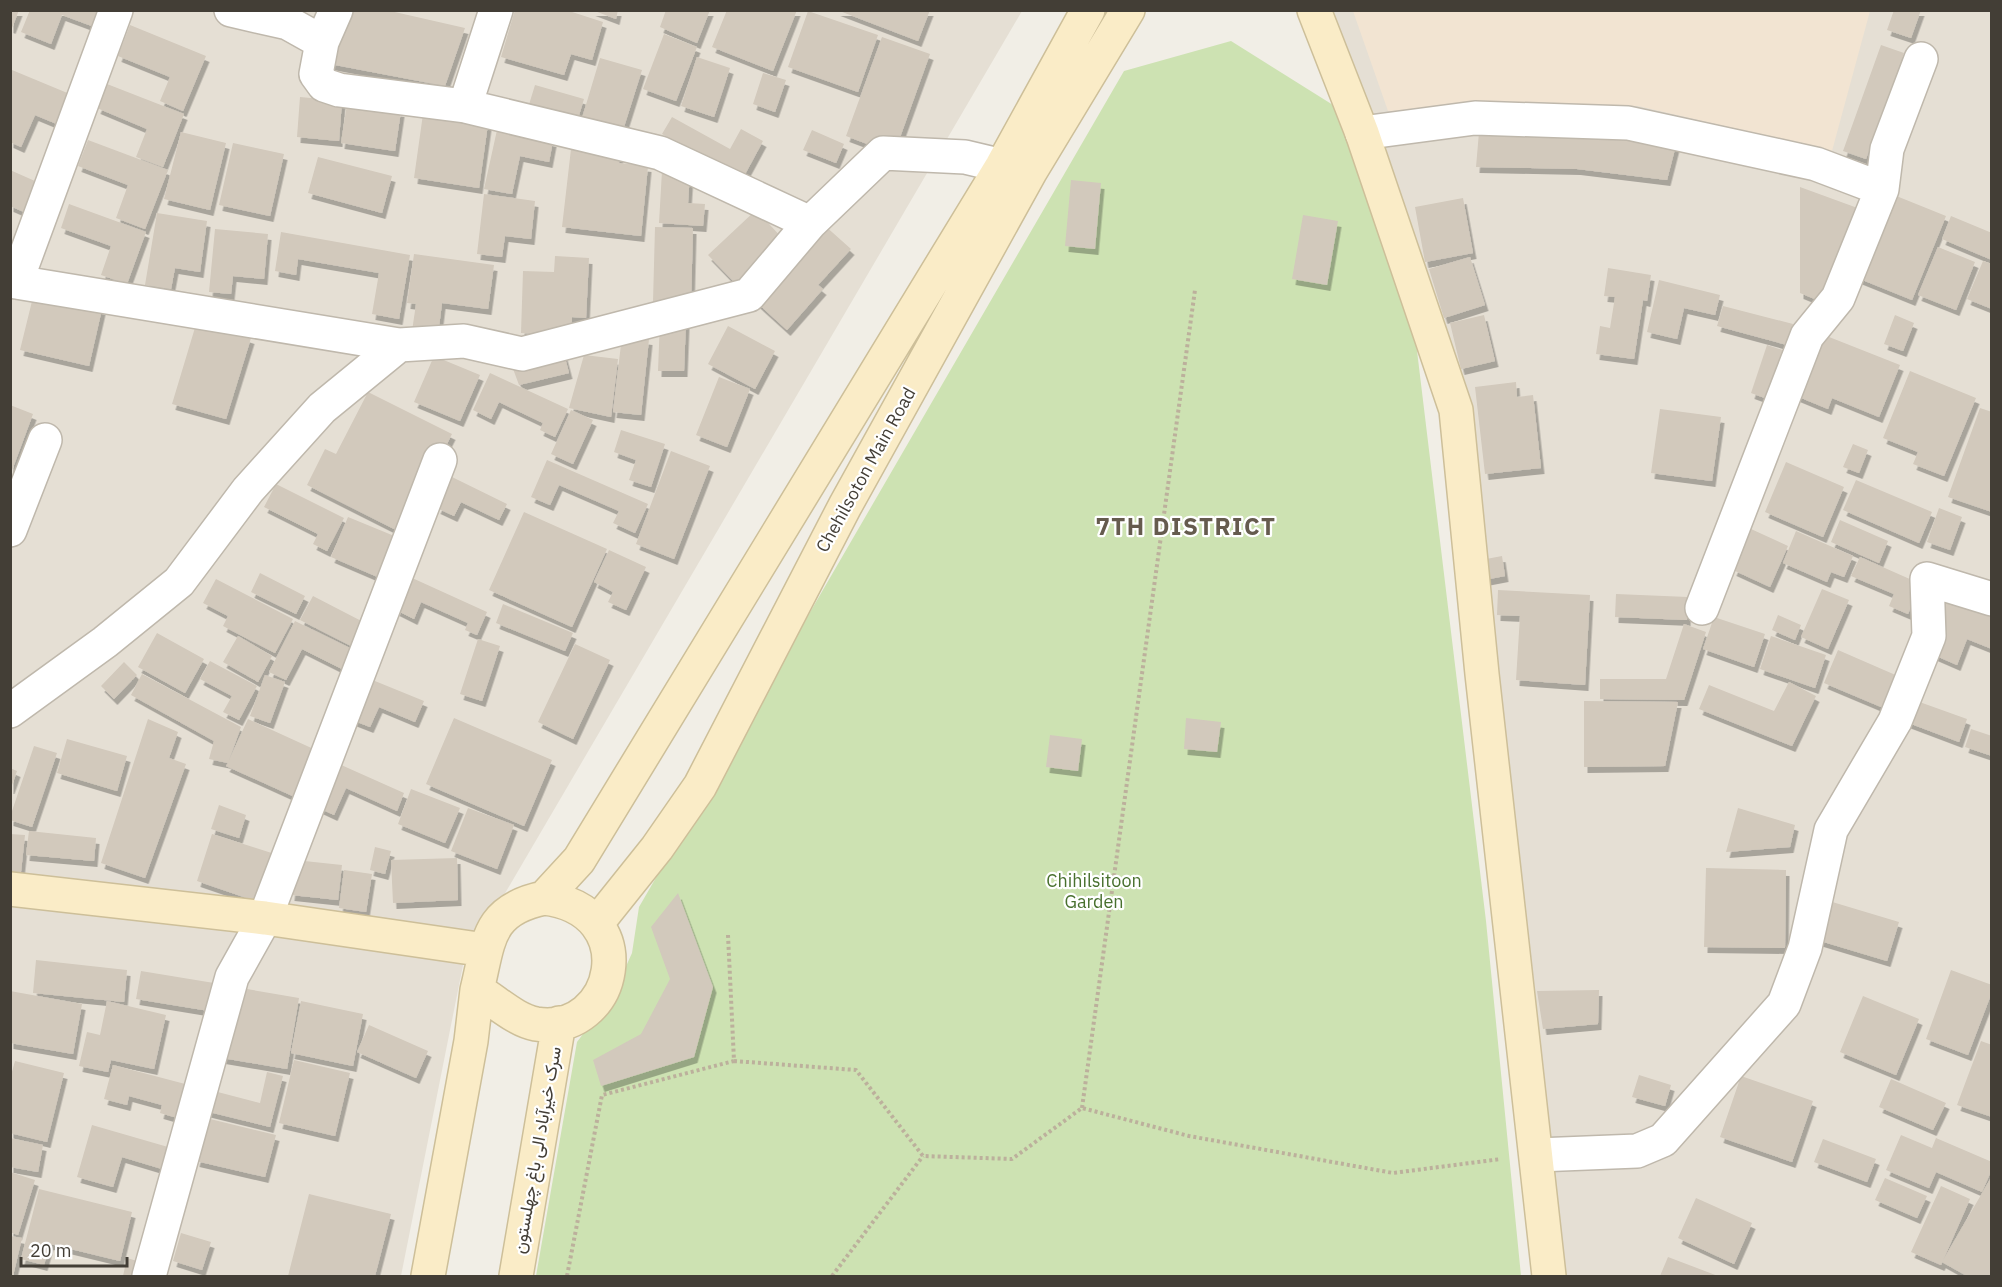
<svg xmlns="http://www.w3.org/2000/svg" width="2002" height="1287" viewBox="0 0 2002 1287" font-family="'IBM Plex Sans',Vazirmatn,sans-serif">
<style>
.residential{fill:#e5dfd4}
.commercial{fill:#f2e4d2}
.green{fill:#cde2b2}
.building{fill:#d2c9bc;filter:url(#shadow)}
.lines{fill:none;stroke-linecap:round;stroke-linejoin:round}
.street-casing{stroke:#bfb8ac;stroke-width:36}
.secondary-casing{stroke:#cdbf99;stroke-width:36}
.path{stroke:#bcb09c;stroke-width:4;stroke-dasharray:3 3;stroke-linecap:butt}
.street{stroke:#fff;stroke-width:33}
.secondary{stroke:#faecc7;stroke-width:33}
.labels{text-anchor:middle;stroke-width:4.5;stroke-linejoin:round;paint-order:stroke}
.street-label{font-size:18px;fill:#433e36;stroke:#fff}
.park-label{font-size:18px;fill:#48702e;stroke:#fff}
.district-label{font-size:24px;font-weight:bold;letter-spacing:1.5px;fill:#655b4e;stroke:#fff}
</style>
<defs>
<filter id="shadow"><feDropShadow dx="3.5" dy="6" stdDeviation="0" flood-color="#0004"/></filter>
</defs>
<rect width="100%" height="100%" fill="#f1eee6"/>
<!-- residential -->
<path class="residential" d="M 10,11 L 1022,11 L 463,965 L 401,1276 L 11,1276 Z
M 1328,11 L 1991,11 L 1991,1276 L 1540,1276 L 1440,313 Z"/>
<!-- commercial -->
<path class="commercial" d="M 1353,11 L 1870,11 L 1832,151 L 1638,106 L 1388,111 Z"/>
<!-- green -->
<path class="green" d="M 1231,41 L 1341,110 L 1414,326 L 1486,921 L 1521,1276 L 536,1276 L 577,1042 L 614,993 L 632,953 L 639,907 L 1124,71 Z"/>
<!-- building -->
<path class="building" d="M 10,10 L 19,10 L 12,28 L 10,27 Z
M 30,10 L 103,10 L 97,28 L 62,15 L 51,44 L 21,32 Z
M 342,10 L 386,10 L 465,28 L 445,86 L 330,64 Z
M 515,10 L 566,10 L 603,22 L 592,60 L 571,54 L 564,75 L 501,57 Z
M 592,10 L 618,10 L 616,19 Z
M 666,10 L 710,10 L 697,43 L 660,27 Z
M 727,10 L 797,10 L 773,71 L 712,47 Z
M 837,10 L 930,10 L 918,41 Z
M 1894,10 L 1921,10 L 1911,38 L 1887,30 Z
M 808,11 L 878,35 L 858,92 L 788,67 Z
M 130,25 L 206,56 L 183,111 L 160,101 L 170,77 L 118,56 Z
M 664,34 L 697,47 L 676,101 L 643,89 Z
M 882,37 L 930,54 L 894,154 L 846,136 Z
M 1881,45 L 1904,53 L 1866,159 L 1843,151 Z
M 697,57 L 730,68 L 714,117 L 681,106 Z
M 600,58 L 642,70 L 623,130 L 582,118 Z
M 12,70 L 77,97 L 64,127 L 35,115 L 21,147 L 10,142 Z
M 763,73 L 786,80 L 775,112 L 753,104 Z
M 107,84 L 184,114 L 163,167 L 136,157 L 147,129 L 97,108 Z
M 535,85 L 584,99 L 576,125 L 527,111 Z
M 300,97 L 342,101 L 339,141 L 297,137 Z
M 347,104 L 401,111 L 395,151 L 341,143 Z
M 423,114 L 488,124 L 479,188 L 414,178 Z
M 672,117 L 730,149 L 741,129 L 763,141 L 743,178 L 662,134 Z
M 497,130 L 553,141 L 549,162 L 520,156 L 512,194 L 484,189 Z
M 812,130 L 844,144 L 836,163 L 803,150 Z
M 1583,130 L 1676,145 L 1667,180 L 1577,169 L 1476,167 L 1479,132 Z
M 181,132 L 226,143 L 210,210 L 164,199 Z
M 88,140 L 168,170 L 145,229 L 116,218 L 128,185 L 78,166 Z
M 233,143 L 284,154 L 270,216 L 219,205 Z
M 571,149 L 620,154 L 619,163 L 648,166 L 641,236 L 562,227 Z
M 318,157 L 392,176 L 382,213 L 308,193 Z
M 10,170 L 44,185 L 31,215 L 10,206 Z
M 662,171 L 690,173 L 688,203 L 705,204 L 703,226 L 659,223 Z
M 1071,180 L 1101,183 L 1095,249 L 1065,246 Z
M 1800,187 L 1863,210 L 1827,304 L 1800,293 Z
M 1889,193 L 1946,216 L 1912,300 L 1855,277 Z
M 484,194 L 535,201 L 531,239 L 505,236 L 502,257 L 477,254 Z
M 1463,198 L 1473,253 L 1425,262 L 1415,207 Z
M 69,204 L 146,232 L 127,284 L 101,275 L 111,246 L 61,228 Z
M 756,210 L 784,240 L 737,285 L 708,255 Z
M 157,213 L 207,221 L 200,272 L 175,268 L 171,289 L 145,285 Z
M 1303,215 L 1338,221 L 1327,285 L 1292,279 Z
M 1951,216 L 1992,233 L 1992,260 L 1942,239 Z
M 823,224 L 851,249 L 818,285 L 823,289 L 787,330 L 754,300 Z
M 655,227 L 693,228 L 691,302 L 653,302 Z
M 215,229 L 268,234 L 264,279 L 233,276 L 231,294 L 209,292 Z
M 281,232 L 410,255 L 399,319 L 372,314 L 379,273 L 298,259 L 296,275 L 275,271 Z
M 1938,247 L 1975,262 L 1956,310 L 1918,295 Z
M 414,254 L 494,265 L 488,309 L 442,303 L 438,335 L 412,331 L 416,304 L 407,303 Z
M 555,256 L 589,258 L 586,318 L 572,317 L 571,336 L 521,333 L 523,271 L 554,272 Z
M 1470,257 L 1485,305 L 1444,318 L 1429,269 Z
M 1983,261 L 1992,264 L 1992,309 L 1967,299 Z
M 1608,268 L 1651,275 L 1647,301 L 1643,300 L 1634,359 L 1596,354 L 1600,326 L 1610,328 L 1615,297 L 1604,296 Z
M 1659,280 L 1720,295 L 1715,315 L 1684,308 L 1677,339 L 1647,332 Z
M 34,293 L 102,309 L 89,366 L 20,350 Z
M 1723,306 L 1793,324 L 1787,345 L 1717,326 Z
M 1484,315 L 1495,361 L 1461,369 L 1450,323 Z
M 1895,315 L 1914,323 L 1903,351 L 1884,344 Z
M 660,320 L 686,321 L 684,371 L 658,371 Z
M 197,321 L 251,338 L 226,419 L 172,404 Z
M 728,326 L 775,351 L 755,389 L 708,364 Z
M 1819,333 L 1900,365 L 1879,417 L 1832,398 L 1828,409 L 1794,395 Z
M 622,336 L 649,339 L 641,415 L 613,412 Z
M 1767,345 L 1789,352 L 1773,401 L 1751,393 Z
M 564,354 L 569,373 L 519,385 L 512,366 Z
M 584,355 L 618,359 L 611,417 L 569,408 Z
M 434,356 L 480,375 L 460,421 L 414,402 Z
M 1910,371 L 1976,398 L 1944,476 L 1913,464 L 1918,452 L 1883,438 Z
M 490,373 L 568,409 L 555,437 L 540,430 L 543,423 L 499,402 L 491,419 L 473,410 Z
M 719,377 L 750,389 L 727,447 L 696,435 Z
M 1516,382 L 1517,397 L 1533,395 L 1541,468 L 1485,474 L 1475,387 Z
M 368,392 L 452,434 L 402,533 L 307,485 L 325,449 L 336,454 Z
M 10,405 L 33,414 L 11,473 L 10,473 Z
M 1980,408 L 1992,412 L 1992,512 L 1948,497 Z
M 1660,409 L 1721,417 L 1712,481 L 1651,473 Z
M 571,410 L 593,420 L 573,464 L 551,454 Z
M 621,430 L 665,444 L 651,487 L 629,480 L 636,460 L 614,452 Z
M 1853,444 L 1868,450 L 1859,473 L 1843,467 Z
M 671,451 L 710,466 L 674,559 L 636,544 Z
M 547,460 L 648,504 L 635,533 L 613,523 L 619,511 L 559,485 L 550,505 L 531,497 Z
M 1786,462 L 1844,487 L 1823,537 L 1765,512 Z
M 452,477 L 507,504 L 499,520 L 461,502 L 454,516 L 437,508 Z
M 1856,480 L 1932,512 L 1919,543 L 1843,510 Z
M 276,484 L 344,518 L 327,551 L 313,544 L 318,534 L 264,507 Z
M 1939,508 L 1962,517 L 1950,550 L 1927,542 Z
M 524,512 L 607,549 L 572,627 L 489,590 Z
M 348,517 L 404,540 L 387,581 L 331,557 Z
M 1840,520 L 1888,541 L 1879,563 L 1831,542 Z
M 1751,529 L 1788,546 L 1770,587 L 1733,570 Z
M 1796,531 L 1853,556 L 1844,577 L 1831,572 L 1827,582 L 1783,563 Z
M 609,550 L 646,567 L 626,610 L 608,602 L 613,592 L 594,582 Z
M 1502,556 L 1505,576 L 1484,580 L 1481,560 Z
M 1860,557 L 1921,584 L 1908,614 L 1889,606 L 1894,594 L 1851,576 Z
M 260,573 L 305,596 L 296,614 L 251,592 Z
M 410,577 L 487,612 L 477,635 L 465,630 L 468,623 L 421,602 L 414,619 L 396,610 Z
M 216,579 L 293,619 L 275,653 L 223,626 L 228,616 L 203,603 Z
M 1822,589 L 1849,600 L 1828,649 L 1801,637 Z
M 1498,590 L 1590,595 L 1585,685 L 1516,680 L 1520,616 L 1497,615 Z
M 1942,593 L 1992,612 L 1992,649 L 1967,639 L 1957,665 L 1934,655 Z
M 1616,594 L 1688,597 L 1687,620 L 1615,617 Z
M 313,596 L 373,627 L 361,651 L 300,620 Z
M 503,604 L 573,633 L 565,651 L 496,623 Z
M 1778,615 L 1801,625 L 1795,640 L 1772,630 Z
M 1714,617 L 1765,634 L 1754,667 L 1703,649 Z
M 295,621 L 360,653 L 350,673 L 302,649 L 286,680 L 269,672 Z
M 1684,624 L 1706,632 L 1684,700 L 1600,699 L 1600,679 L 1666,679 Z
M 157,633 L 204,659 L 185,693 L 138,667 Z
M 238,636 L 272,656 L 258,682 L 223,662 Z
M 1771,636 L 1826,655 L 1815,688 L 1760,669 Z
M 478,639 L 500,646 L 482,701 L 460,694 Z
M 575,644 L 610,660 L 573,739 L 538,722 Z
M 1838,650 L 1907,680 L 1893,712 L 1824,683 Z
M 210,661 L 257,686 L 239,720 L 223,712 L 232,696 L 200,679 Z
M 124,662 L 137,675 L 114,699 L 101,686 Z
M 142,674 L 241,727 L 229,760 L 248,719 L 318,751 L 297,798 L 226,766 L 228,763 L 209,759 L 214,741 L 131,695 Z
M 265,675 L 285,682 L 270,723 L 250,716 Z
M 370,679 L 424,701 L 415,722 L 379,707 L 370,727 L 352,720 Z
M 1789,682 L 1816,696 L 1792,746 L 1699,709 L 1709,685 L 1774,711 Z
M 1914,700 L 1967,719 L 1959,742 L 1906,722 Z
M 1584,701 L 1678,702 L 1665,766 L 1584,767 Z
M 454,718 L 552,760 L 524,826 L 426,784 Z
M 1186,718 L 1221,722 L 1217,752 L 1184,749 Z
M 148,719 L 178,732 L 169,758 L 186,764 L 145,878 L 101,863 Z
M 1971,729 L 1992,736 L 1992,756 L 1965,747 Z
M 1050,735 L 1082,739 L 1078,771 L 1046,767 Z
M 67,739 L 127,756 L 117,791 L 57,773 Z
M 34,746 L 57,753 L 32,827 L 10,820 L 10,817 Z
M 339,764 L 404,793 L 397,811 L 346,788 L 334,815 L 319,808 Z
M 10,768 L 17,771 L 11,788 L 10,788 Z
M 411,789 L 460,808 L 445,843 L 398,824 Z
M 219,805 L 246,815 L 239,838 L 211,829 Z
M 468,808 L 514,825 L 497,869 L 451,851 Z
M 1738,808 L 1795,825 L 1790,847 L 1726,852 Z
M 29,831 L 96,838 L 94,861 L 26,855 Z
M 10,834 L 25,835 L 20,881 L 10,880 Z
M 212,834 L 281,856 L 264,904 L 197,881 Z
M 375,847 L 391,851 L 385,874 L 370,870 Z
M 457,858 L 458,900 L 393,903 L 391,860 Z
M 295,860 L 342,865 L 338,900 L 291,895 Z
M 1706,868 L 1786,870 L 1785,948 L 1704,947 Z
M 344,870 L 372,874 L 366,912 L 339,908 Z
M 678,893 L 713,987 L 694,1057 L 601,1086 L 593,1060 L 641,1034 L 670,979 L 651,927 Z
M 1829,901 L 1899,922 L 1887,961 L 1817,940 Z
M 36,960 L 127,970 L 124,1002 L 33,993 Z
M 1951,970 L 1992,985 L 1992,992 L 1968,1055 L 1926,1039 Z
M 141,971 L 214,983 L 209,1011 L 136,999 Z
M 235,987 L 299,998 L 287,1069 L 222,1058 Z
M 1599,990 L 1598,1024 L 1543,1029 L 1537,991 Z
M 10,991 L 82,1004 L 73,1054 L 10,1043 Z
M 1863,996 L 1919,1019 L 1896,1075 L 1840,1052 Z
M 107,1001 L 166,1015 L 154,1069 L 111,1060 L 108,1072 L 79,1066 L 87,1032 L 100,1035 Z
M 301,1001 L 363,1014 L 353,1066 L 291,1053 Z
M 369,1025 L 428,1051 L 416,1078 L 357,1052 Z
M 1981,1041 L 1992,1045 L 1992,1117 L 1957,1105 Z
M 294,1060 L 350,1073 L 335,1136 L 279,1123 Z
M 15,1061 L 64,1073 L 47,1142 L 10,1133 L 10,1079 Z
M 113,1065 L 189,1085 L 181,1119 L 160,1113 L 162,1105 L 129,1096 L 127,1105 L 104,1099 Z
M 267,1072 L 283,1076 L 270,1127 L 205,1111 L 210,1090 L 260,1103 Z
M 1639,1075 L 1671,1085 L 1665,1106 L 1632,1097 Z
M 1741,1076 L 1813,1101 L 1792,1162 L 1720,1137 Z
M 1891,1079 L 1946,1103 L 1933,1130 L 1879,1107 Z
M 206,1118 L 276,1135 L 265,1177 L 196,1161 Z
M 92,1125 L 168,1147 L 162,1169 L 122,1157 L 113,1187 L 77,1177 Z
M 1901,1135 L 1932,1148 L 1936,1138 L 1992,1162 L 1992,1169 L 1982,1192 L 1936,1172 L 1929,1188 L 1886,1170 Z
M 10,1138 L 43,1145 L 38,1172 L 10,1167 Z
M 1823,1139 L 1876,1159 L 1867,1182 L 1814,1162 Z
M 10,1172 L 35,1180 L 18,1235 L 10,1232 Z
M 1992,1176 L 1992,1276 L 1967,1276 L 1942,1262 Z
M 1885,1178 L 1927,1196 L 1917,1218 L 1875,1200 Z
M 1941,1186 L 1970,1199 L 1941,1265 L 1911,1252 Z
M 39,1189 L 132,1212 L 120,1261 L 50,1244 L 44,1265 L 21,1259 Z
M 309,1194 L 391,1214 L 375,1276 L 288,1276 Z
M 1696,1198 L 1752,1223 L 1734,1264 L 1678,1238 Z
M 181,1233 L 211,1242 L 202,1270 L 173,1261 Z
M 10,1236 L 22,1238 L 13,1276 L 10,1276 Z
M 1668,1257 L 1718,1276 L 1660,1276 Z
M 127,1258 L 147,1264 L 144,1276 L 123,1276 Z"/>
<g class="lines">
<defs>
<path id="street" d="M 231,10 L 288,23 L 322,42 L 316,74 L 324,85 L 339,90 L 465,106 L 660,153 L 810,223
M 322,42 L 336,10
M 465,106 L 496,10
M 1362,133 L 1475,118 L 1628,123 L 1816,164 L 1882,189
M 10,281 L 399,345 L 464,341 L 522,354 L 749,295 L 810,223 L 883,153 L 965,157 L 1028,172
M 16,282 L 116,10
M 10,530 L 45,440
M 1702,608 L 1807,336 L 1838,298 L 1882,189 L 1887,149 L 1921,59
M 10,711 L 105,642 L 179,582 L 248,490 L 322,408 L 399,345
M 1537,1155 L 1637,1151 L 1663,1140 L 1784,1004 L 1805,948 L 1831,830 L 1895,721 L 1929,636 L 1927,579 L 1992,599
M 149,1276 L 232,977 L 265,918 L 440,460"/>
<path id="secondary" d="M 1314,10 L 1362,133 L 1456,410 L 1482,674 L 1549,1276
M 10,889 L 265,918 L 485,950
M 544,898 L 579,860 L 1002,166 L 1088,10
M 544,898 C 645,910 617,1037 536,1024 C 515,1020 496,1001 477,990 C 489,942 486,910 544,898 Z
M 597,923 L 657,848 L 700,786 L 845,506 L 1030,172 L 1128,10
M 428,1276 L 471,1041 L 477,990
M 516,1276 L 559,1023"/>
</defs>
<!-- street casing -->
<use href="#street" class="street-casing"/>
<!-- secondary casing -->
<use href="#secondary" class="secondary-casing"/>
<!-- path -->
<path class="path" d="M 734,1061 L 856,1070 L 923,1156 L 1012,1159 L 1082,1108 L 1189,1136 L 1393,1173 L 1501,1159
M 1082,1108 L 1195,290
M 567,1276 L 602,1095 L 734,1061 L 728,935
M 832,1276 L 923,1156"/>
<!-- street -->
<use href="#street" class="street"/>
<!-- secondary -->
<use href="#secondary" class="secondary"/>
</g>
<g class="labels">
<!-- street labels -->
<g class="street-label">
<text transform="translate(866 470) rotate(-61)" y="6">Chehilsoton Main Road</text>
<text transform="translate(537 1150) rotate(-80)" y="6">سرک خیرآباد الی باغ چهلستون</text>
</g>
<!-- park labels -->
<g class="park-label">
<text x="1094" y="887">Chihilsitoon<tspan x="1094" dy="21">Garden</tspan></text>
</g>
<!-- district labels -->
<g class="district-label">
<text x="1186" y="535">7TH DISTRICT</text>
</g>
</g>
<!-- border -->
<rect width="2002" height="1287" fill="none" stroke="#433e36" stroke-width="24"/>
<!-- scale -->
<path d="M21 1257v9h106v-9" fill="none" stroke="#433e36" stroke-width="3"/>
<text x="30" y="1257" font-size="18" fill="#433e36" stroke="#ffffff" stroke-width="4.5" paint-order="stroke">20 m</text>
</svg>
